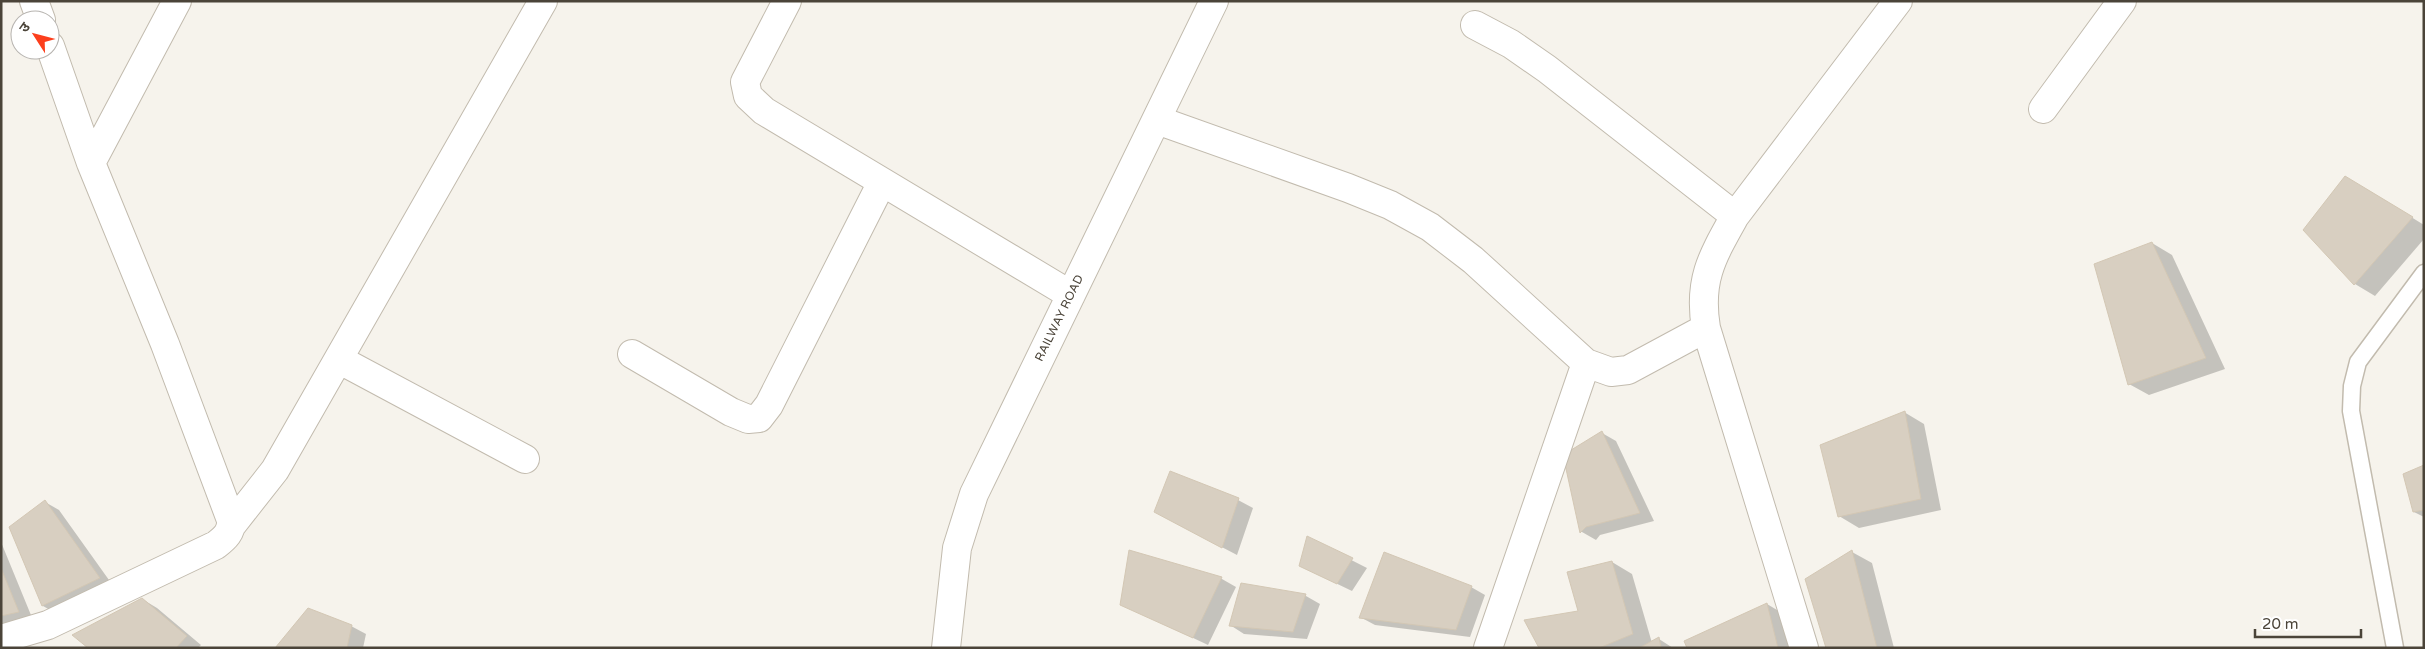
<svg xmlns="http://www.w3.org/2000/svg" width="2425" height="649" viewBox="0 0 2425 649" font-family="'Varela Round','Noto Sans Devanagari',sans-serif">
<style>
.shadow{fill:#0003}
.building{fill:#d8cfc1;stroke:#d3c7b4}
.lines{fill:none;stroke-linecap:round;stroke-linejoin:round}
.service-casing{stroke:#c2bbae;stroke-width:19}
.minor-casing{stroke:#c2bbae;stroke-width:30}
.service{stroke:#fff;stroke-width:16}
.minor{stroke:#fff;stroke-width:28}
.labels{text-anchor:middle;stroke-width:4;stroke-linejoin:round;paint-order:stroke}
.street-label{font-size:12px;fill:#4b4439;stroke:#fff}
</style>
<rect width="100%" height="100%" fill="#f6f3ec"/>
<!-- shadow -->
<path class="shadow" d="M 2366,189 L 2424,225 L 2424,239 L 2375,296 L 2355,284 L 2304,230 Z
M 2152,243 L 2172,255 L 2225,369 L 2149,395 L 2129,384 Z
M 1904,412 L 1924,424 L 1941,510 L 1859,528 L 1839,516 Z
M 1602,433 L 1616,441 L 1654,521 L 1600,535 L 1596,540 L 1582,532 L 1565,455 Z
M 2424,466 L 2424,517 L 2414,512 Z
M 1238,500 L 1253,508 L 1237,555 L 1170,520 Z
M 45,502 L 59,510 L 114,587 L 57,614 L 43,606 L 11,528 Z
M 1308,538 L 1367,568 L 1352,591 L 1300,566 Z
M 1,542 L 33,620 L 1,626 Z
M 1130,552 L 1222,579 L 1236,587 L 1208,645 L 1121,604 Z
M 1852,552 L 1872,563 L 1894,648 L 1827,648 Z
M 1612,562 L 1632,574 L 1652,643 L 1659,639 L 1673,648 L 1541,648 L 1579,612 Z
M 1242,584 L 1306,596 L 1320,604 L 1307,639 L 1244,634 L 1230,625 Z
M 1471,587 L 1485,595 L 1470,637 L 1375,625 L 1360,617 Z
M 142,599 L 157,608 L 201,645 L 198,648 L 90,648 Z
M 1767,604 L 1787,616 L 1795,648 L 1688,648 Z
M 351,626 L 366,634 L 363,648 L 277,648 Z"/>
<!-- building -->
<path class="building" d="M 2345,176 L 2413,217 L 2354,285 L 2303,230 Z
M 2152,242 L 2206,358 L 2128,385 L 2094,264 Z
M 1905,411 L 1921,499 L 1838,517 L 1820,445 Z
M 1602,431 L 1640,513 L 1586,527 L 1580,533 L 1563,455 Z
M 2424,465 L 2424,510 L 2413,512 L 2403,474 Z
M 1170,471 L 1239,498 L 1222,548 L 1154,512 Z
M 45,500 L 100,578 L 42,606 L 9,527 Z
M 1307,536 L 1353,558 L 1337,584 L 1299,566 Z
M 1129,550 L 1222,577 L 1193,638 L 1120,605 Z
M 1852,550 L 1877,648 L 1826,648 L 1805,579 Z
M 1384,552 L 1472,586 L 1456,630 L 1359,618 Z
M 1612,561 L 1633,634 L 1599,648 L 1539,648 L 1524,620 L 1578,611 L 1567,572 Z
M 1,568 L 19,612 L 1,616 Z
M 1241,583 L 1306,594 L 1293,632 L 1229,626 Z
M 142,598 L 187,636 L 176,648 L 88,648 L 72,635 Z
M 1767,603 L 1778,648 L 1687,648 L 1684,641 Z
M 308,608 L 352,625 L 347,648 L 275,648 Z
M 1659,637 L 1661,648 L 1639,648 Z"/>
<g class="lines">
<defs>
<path id="service" d="M 2395,648 L 2351,411 L 2352,386 L 2358,362 L 2424,273"/>
<path id="minor" d="M 34,1 L 41,20
M 787,1 L 745,82 L 748,96 L 764,111 L 1071,295
M 1475,25 L 1511,44 L 1547,69 L 1735,216
M 2043,109 L 2122,1
M 1157,120 L 1348,188 L 1390,205 L 1430,227 L 1473,260 L 1586,363 L 1611,372 L 1628,370 L 1706,328
M 91,163 L 177,1
M 632,354 L 731,412 L 748,419 L 759,418 L 769,405 L 882,182
M 340,360 L 525,459
M 231,526 L 275,470 L 543,1
M 1,639 L 48,625 L 216,545 C 225,538 232,532 231,520 L 165,344 L 91,163 L 50,46
M 946,648 L 957,548 L 974,494 L 1214,1
M 1488,648 L 1586,363
M 1804,648 L 1706,328 C 1698,280 1712,257 1735,216 L 1898,1"/>
</defs>
<!-- service casing -->
<use href="#service" class="service-casing"/>
<!-- minor casing -->
<use href="#minor" class="minor-casing"/>
<!-- service -->
<use href="#service" class="service"/>
<!-- minor -->
<use href="#minor" class="minor"/>
</g>
<g class="labels">
<!-- street labels -->
<g class="street-label">
<text transform="translate(1059 318) rotate(-64)" y="4">RAILWAY ROAD</text>
</g>
</g>
<!-- border -->
<rect width="2425" height="649" fill="none" stroke="#4b4439" stroke-width="5"/>
<!-- north arrow -->
<g transform="translate(35 35) rotate(306)"><circle r="24" fill="#ffffff" stroke="#b7b4b0"/>
<path d="M0-4L9 19L0 12L-9 19Z" fill="#fc3f1d"/>
<text y="-8" font-size="14" font-weight="bold" text-anchor="middle" fill="#4b4439">उ</text>
</g>
<!-- scale -->
<path d="M2255 629v8h106v-8" fill="none" stroke="#4b4439" stroke-width="2.5"/>
<text x="2262" y="629" font-size="15" fill="#4b4439" stroke="#ffffff" stroke-width="4" paint-order="stroke">20 m</text>
</svg>
